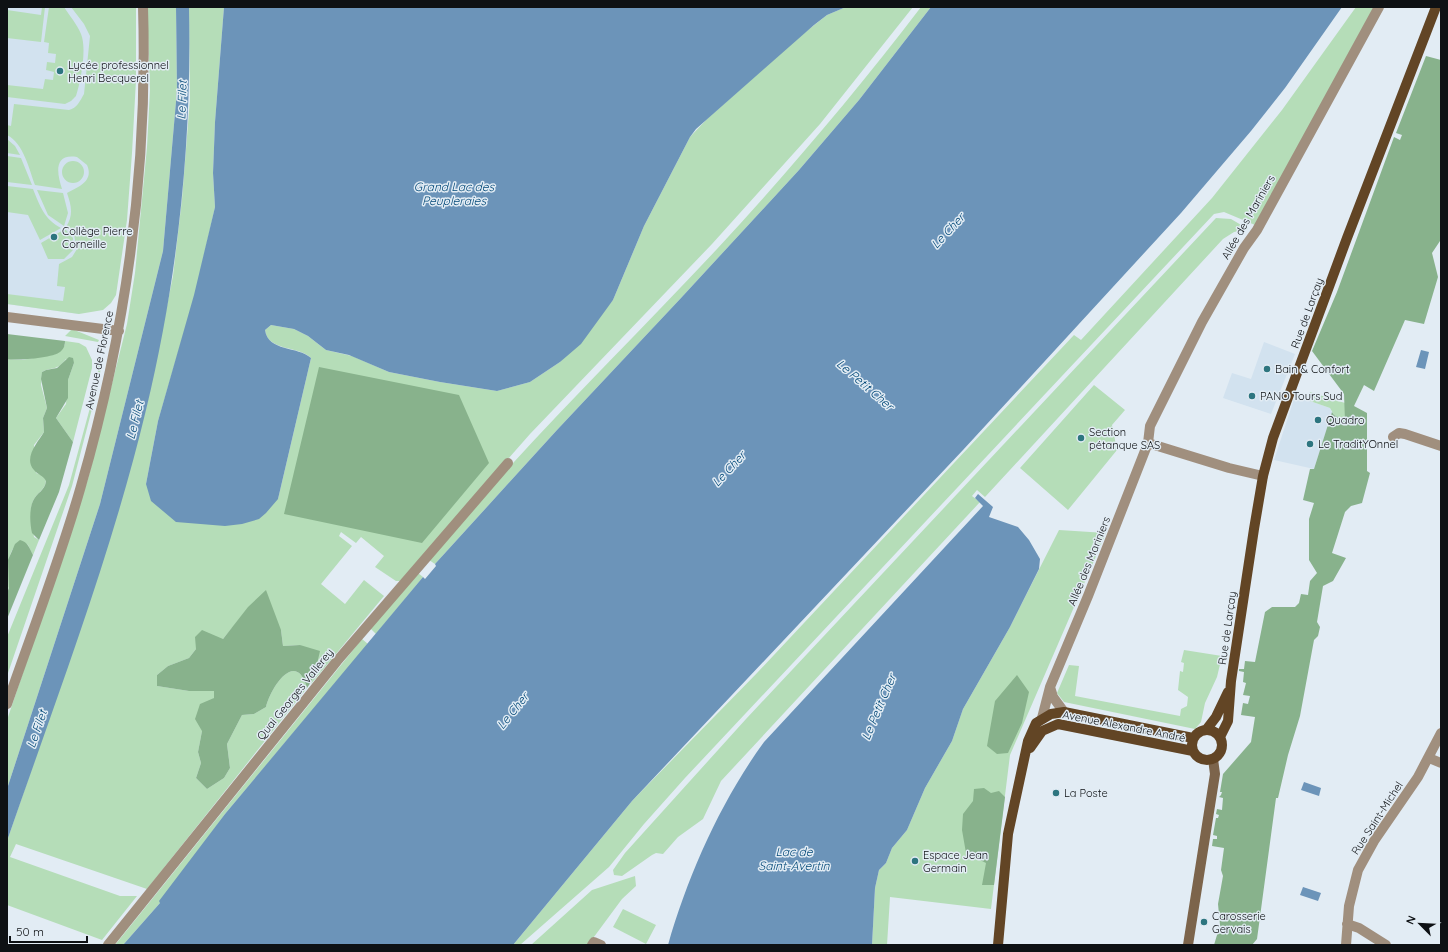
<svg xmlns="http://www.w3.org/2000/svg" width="1448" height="952" viewBox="0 0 1448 952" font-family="Quicksand,sans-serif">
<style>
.built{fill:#d2e2ef}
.green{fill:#b5ddb8}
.forest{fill:#88b28c}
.water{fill:#6c94b9}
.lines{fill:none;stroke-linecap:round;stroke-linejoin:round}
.street{stroke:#a08f7e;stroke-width:10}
.secondary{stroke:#7c644b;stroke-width:10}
.primary{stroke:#624525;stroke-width:10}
.poi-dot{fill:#2d757f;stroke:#e2ecf4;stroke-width:1.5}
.labels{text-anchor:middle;stroke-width:3;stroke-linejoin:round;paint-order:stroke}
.poi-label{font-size:11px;fill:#0e1114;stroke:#e2ecf4;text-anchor:start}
.street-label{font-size:11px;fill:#0e1114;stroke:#e2ecf4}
.water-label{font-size:12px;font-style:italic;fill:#014777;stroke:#e2ecf4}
</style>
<rect width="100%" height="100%" fill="#e2ecf4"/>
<!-- built -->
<path class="built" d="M 7,7 L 114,7 L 79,314 L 7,304 Z
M 1264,342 L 1295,354 L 1271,414 L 1223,398 L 1232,373 L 1251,379 Z
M 1295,396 L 1330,408 L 1332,412 L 1314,469 L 1274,460 Z"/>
<!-- green -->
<path class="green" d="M 42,7 L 45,7 L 41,42 L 7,38 L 7,10 L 41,15 Z
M 49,7 L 64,7 C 69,15 77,24 81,34 C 87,48 81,81 76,96 L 71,101 L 65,104 L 7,97 L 7,85 L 43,89 L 45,79 L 53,80 L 54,72 L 46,70 L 47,62 L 55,63 L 56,54 L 48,53 L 49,43 L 44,42 Z
M 71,7 L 136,7 L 136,80 L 132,153 L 127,220 L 116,295 L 111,303 L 103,310 L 79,314 L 7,304 L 7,294 L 63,301 L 65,287 L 57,286 L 59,264 L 72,257 L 77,249 L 74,235 L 66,227 C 74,215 71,205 67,193 C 79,187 94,181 87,165 L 77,157 C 53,153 57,174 62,189 L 35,185 C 29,169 24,144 7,135 L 7,125 L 11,126 L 14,104 L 69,110 C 77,108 80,101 84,94 L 90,36 L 84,24 Z
M 147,7 L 176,7 L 177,90 L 163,251 L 100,504 L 7,789 L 7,720 L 88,479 L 127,324 L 135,273 L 147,147 L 150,90 Z
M 189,7 L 224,7 L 215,122 L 213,173 L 215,207 L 195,295 L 158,421 L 146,484 L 278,499 L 311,358 C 298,345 268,352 265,330 L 271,325 L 294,329 L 308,336 L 326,350 L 352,356 L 389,372 L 440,382 L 497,391 L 530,382 L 560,362 L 613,300 L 644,226 L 690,137 L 707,119 L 799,37 L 827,15 L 846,7 L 913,7 L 820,124 L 712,244 L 530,434 L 400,581 L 396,581 L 375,567 L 384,556 L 361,537 L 356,543 L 341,532 L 339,536 L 352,546 L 321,584 L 345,604 L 364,580 L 384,596 L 311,684 L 316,666 L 300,645 L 283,646 L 281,630 L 232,628 L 222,640 L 196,649 L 189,658 L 168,666 L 157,675 L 157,686 L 189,691 L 214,691 L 214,698 L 202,731 L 198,752 L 201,763 L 196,778 L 207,789 L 224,778 L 230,768 L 227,744 L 242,715 L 254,714 L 266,707 C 271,687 296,649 307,688 L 147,889 L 16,844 L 10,857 L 120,896 L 137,896 L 102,940 L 7,905 L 7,841 L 100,569 L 146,409 L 173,276 L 182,199 L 190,99 Z
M 921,7 L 931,7 L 859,100 L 799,170 L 681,298 L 557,430 L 435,564 L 429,560 C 518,450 621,352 717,249 C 789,171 857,91 921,7 Z
M 1356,7 L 1374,7 L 1255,225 L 1224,212 L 1214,214 L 685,778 L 644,824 L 609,867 L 520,945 L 513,945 L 632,801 L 757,673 L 1074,335 L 1081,340 L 1212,198 L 1282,110 Z
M 7,139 L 15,146 L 20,155 L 7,153 Z
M 7,156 L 21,158 L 32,185 L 7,182 Z
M62 172a11 11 0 1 1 22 0a11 11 0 1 1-22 0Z
M 7,186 L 33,189 C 40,206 44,219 61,228 L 40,240 L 28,215 L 7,212 Z
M 37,190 L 63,193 L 68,213 L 64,226 L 48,215 Z
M 1216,218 L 1231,219 L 1248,229 L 1234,232 L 1223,239 L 985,497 L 977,490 L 972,496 L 980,502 L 721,781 L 703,819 L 678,837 L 663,854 L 656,853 L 652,855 L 622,876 L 614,875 L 613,870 L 625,853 L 746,719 Z
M 65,229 L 73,238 L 73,250 L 64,259 L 48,259 L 41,243 Z
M 72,329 L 99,340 L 98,342 L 65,336 Z
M 65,341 L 79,343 L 86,347 L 92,360 L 92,368 L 73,442 L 56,418 L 66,404 L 68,380 L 74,363 L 66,359 C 56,372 52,366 42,372 L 41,385 L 47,408 L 43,418 L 44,432 L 34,445 L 36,473 L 42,475 L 46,480 C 45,491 37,492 33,501 C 29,511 33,526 34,537 L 39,540 L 33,555 L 28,545 L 20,541 C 0,557 15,575 7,593 L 7,359 L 22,360 L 56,354 L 65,345 Z
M 102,358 L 99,382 L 72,486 L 7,676 L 7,637 L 69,485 L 97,382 L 99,359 Z
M 1094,385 L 1125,410 L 1112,425 L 1117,450 L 1068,510 L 1020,468 Z
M 1310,392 L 1345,403 L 1345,421 L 1334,415 L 1330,408 L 1307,400 Z
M 1059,530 L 1106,533 L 1010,755 L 991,909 L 890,897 L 887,945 L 872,945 L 875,888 L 879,870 L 886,863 L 892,848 L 907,830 L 925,788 L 952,741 L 963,709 L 1010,627 Z
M 418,573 L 423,577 L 376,634 L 370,628 Z
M 362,639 L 368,644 L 225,814 L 160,903 L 123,945 L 115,945 Z
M 1184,650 L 1222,656 L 1217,677 L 1205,703 L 1201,722 L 1195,729 L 1064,702 L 1057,693 L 1069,665 L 1079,666 L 1075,696 L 1180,716 L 1181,709 L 1187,706 L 1188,697 L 1178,690 L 1180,671 L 1183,672 L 1184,663 L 1181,662 Z
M 635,876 L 636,886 L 622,899 L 588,945 L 531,945 L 592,890 Z
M 623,909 L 656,925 L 646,944 L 613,927 Z"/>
<!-- forest -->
<path class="forest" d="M 1426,56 L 1441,60 L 1440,241 L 1432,253 L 1438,277 L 1424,324 L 1405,320 L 1374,391 L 1364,385 L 1354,406 L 1367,413 L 1367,471 L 1370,473 L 1362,503 L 1351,506 L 1345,512 L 1332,553 L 1346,558 L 1333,581 L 1323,586 L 1317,622 L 1320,627 L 1318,636 L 1314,640 L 1300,716 L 1288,755 L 1278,798 L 1276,798 L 1257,939 L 1252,945 L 1214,945 L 1220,925 L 1218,904 L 1223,876 L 1221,870 L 1224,848 L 1212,846 L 1213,839 L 1217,839 L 1217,836 L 1213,835 L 1216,818 L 1218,818 L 1219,815 L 1216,814 L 1217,809 L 1222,810 L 1223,798 L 1219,797 L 1221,795 L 1222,792 L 1220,792 L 1223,774 L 1251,742 L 1255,717 L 1241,715 L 1243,703 L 1248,704 L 1250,696 L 1243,695 L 1246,683 L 1243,682 L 1244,672 L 1239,671 L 1239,669 L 1244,669 L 1245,661 L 1255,662 L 1265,612 L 1272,607 L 1295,607 L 1299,603 L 1301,594 L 1308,595 L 1310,581 L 1317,573 L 1309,560 L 1309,519 L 1314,503 L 1303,500 L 1310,469 L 1314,469 L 1332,412 L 1334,415 L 1345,421 L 1344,394 L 1312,351 L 1337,292 L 1394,137 L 1400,140 L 1402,135 L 1396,133 Z
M 7,334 L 65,341 C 65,345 64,349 60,352 C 53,358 16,361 7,359 Z
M 69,357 L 73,358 L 74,363 L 68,380 L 68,398 L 56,418 L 73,442 L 59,492 L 39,540 L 32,533 C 30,524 29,510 33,501 C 37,492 45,491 46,481 C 43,475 38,475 34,470 C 23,458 38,442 44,432 L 43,418 L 47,408 L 41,379 L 42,372 L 46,370 L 57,368 Z
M 319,367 L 459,395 L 489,463 L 422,543 L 284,514 Z
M 20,540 C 28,542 30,549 33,555 L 7,619 L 7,593 L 9,588 L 8,560 L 15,544 Z
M 266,590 L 281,630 L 283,646 L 300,645 L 320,651 C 317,663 315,678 307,688 C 296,649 271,687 266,707 L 254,714 L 242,715 L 227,744 L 230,768 L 224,778 L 207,789 L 196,778 L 201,763 L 198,752 L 202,731 L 195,719 L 200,704 L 214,698 L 214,691 L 189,691 L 157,686 L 157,675 L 168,666 L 189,658 L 196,649 L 195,637 L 202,630 L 223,639 L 248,607 Z
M 1017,675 L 1029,692 L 1022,723 L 1008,753 L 997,754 L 987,746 L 995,701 Z
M 984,788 L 991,793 L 999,791 L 1005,797 L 994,885 L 982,885 L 986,863 L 966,853 L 962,830 L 963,814 L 973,801 L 974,789 Z"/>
<!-- water -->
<path class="water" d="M 176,7 L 189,7 C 192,142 178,278 146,410 C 111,556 56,699 7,841 L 7,789 L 100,504 L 163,251 L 177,90 Z
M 224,7 L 846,7 L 827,15 L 814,25 L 696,129 L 690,137 L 644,226 L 613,300 L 581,344 L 560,362 L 530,382 L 497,391 L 440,382 L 389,372 L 349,355 L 326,350 L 308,336 L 294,329 L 271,325 L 265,330 C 268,352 298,346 311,358 L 278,499 L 266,513 L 259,519 L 242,524 L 225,526 L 176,522 L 151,501 L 146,484 L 158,421 L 194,295 L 215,207 L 213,173 L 215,122 Z
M 931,7 L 1342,7 L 1285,88 L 1251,131 L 1181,213 L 963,450 L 632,801 L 513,945 L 123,945 L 160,903 L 159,901 L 225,814 L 423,577 L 425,579 L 436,566 L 435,564 L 557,430 L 681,298 L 799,170 L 859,100 Z
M 1421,350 L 1429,352 L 1425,369 L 1416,367 Z
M 978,494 L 993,507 L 989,517 L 1018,527 L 1029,540 L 1040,559 L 1039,569 L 1010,627 L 963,709 L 952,741 L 925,788 L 907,830 L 892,848 L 886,863 L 879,870 L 875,888 L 872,945 L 668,945 C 688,875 721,801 764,742 L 983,506 L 975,498 Z
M 1304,782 L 1321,788 L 1319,796 L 1301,790 Z
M 1303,887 L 1321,893 L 1318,901 L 1300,895 Z"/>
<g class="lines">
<!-- street -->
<path class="street" d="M 7,317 L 119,331
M 1393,437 L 1399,433 L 1405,434 L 1441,446
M 1148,443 L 1229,468 L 1263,476
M 1050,687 L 1088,596 L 1148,443 L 1150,426 L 1202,322 L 1244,248 L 1257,230 L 1379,7
M 7,704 C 32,632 60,560 81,486 C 126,331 148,169 143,7
M 1042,718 L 1050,687 L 1053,697 L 1064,712
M 1429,758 L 1441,763
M 1347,924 L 1359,928 L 1386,945
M 108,945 L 337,661 L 508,463
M 592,945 L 594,942 L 601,945
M 1346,945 L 1349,906 L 1358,870 L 1374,841 L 1418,777 L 1441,733"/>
<!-- secondary -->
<path class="secondary" d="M 1188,945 L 1215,774 L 1213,759"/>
<!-- primary -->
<path class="primary" d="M1192 745a15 15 0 1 1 30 0a15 15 0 1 1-30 0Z
M 1206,730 L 1216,717 L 1228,692
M 1220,737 L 1228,721 L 1231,681 L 1254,529 L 1263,476 L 1273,438 L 1347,238 L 1436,7
M 1030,748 L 1042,731 L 1058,724 L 1193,751
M 998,945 L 1008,834 L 1028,741 L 1036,723 L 1051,714 L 1064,712 L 1193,738"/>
</g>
<!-- markers -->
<g class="poi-dot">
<circle cx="60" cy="71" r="4"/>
<circle cx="54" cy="237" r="4"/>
<circle cx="1267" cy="369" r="4"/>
<circle cx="1252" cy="396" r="4"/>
<circle cx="1318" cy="420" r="4"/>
<circle cx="1081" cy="438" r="4"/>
<circle cx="1310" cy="444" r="4"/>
<circle cx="1056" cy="793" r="4"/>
<circle cx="915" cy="861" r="4"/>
<circle cx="1204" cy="922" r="4"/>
</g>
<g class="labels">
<!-- poi labels -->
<g class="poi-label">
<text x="68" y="69">Lycée professionnel<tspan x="68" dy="13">Henri Becquerel</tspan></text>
<text x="62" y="235">Collège Pierre<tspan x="62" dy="13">Corneille</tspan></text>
<text x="1275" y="373">Bain &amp; Confort</text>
<text x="1260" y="400">PANO Tours Sud</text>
<text x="1326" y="424">Quadro</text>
<text x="1089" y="436">Section<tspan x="1089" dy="13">pétanque SAS</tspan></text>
<text x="1318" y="448">Le TraditYOnnel</text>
<text x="1064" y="797">La Poste</text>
<text x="923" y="859">Espace Jean<tspan x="923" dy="13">Germain</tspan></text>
<text x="1212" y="920">Carosserie<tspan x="1212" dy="13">Gervais</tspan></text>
</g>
<!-- street labels -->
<g class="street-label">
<text transform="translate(1248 217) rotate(-60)" y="4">Allée des Mariniers</text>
<text transform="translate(1307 313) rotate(-70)" y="4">Rue de Larçay</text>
<text transform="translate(99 360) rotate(-78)" y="4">Avenue de Florence</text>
<text transform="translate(1089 561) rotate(-68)" y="4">Allée des Mariniers</text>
<text transform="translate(1227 628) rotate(-82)" y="4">Rue de Larçay</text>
<text transform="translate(295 694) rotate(-51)" y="4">Quai Georges Vallerey</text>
<text transform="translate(1124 726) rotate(11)" y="4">Avenue Alexandre André</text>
<text transform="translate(1377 818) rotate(-57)" y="4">Rue Saint-Michel</text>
</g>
<!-- water labels -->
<g class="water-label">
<text transform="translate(182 100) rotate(-88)" y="4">Le Filet</text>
<text x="454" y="191">Grand Lac des<tspan x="454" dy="14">Peupleraies</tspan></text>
<text transform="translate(948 231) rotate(-47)" y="4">Le Cher</text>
<text transform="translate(865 385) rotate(41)" y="4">Le Petit Cher</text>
<text transform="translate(135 420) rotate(-76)" y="4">Le Filet</text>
<text transform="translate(729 469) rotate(-47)" y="4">Le Cher</text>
<text transform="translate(879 707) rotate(-67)" y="4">Le Petit Cher</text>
<text transform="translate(513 711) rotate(-51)" y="4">Le Cher</text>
<text transform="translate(37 729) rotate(-71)" y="4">Le Filet</text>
<text x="794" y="856">Lac de<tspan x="794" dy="14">Saint-Avertin</tspan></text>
</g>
</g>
<!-- border -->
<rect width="1448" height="952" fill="none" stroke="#0e1114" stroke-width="16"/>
<!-- north arrow -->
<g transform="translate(1420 924) rotate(294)" stroke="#e2ecf4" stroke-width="3" paint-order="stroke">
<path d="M0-3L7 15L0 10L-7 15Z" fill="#0e1114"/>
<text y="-6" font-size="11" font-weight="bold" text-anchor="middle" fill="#0e1114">N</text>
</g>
<!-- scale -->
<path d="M10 936v6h77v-6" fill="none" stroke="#0e1114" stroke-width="2"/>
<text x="16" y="936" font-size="12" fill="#0e1114" stroke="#e2ecf4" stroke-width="3" paint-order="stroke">50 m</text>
</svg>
